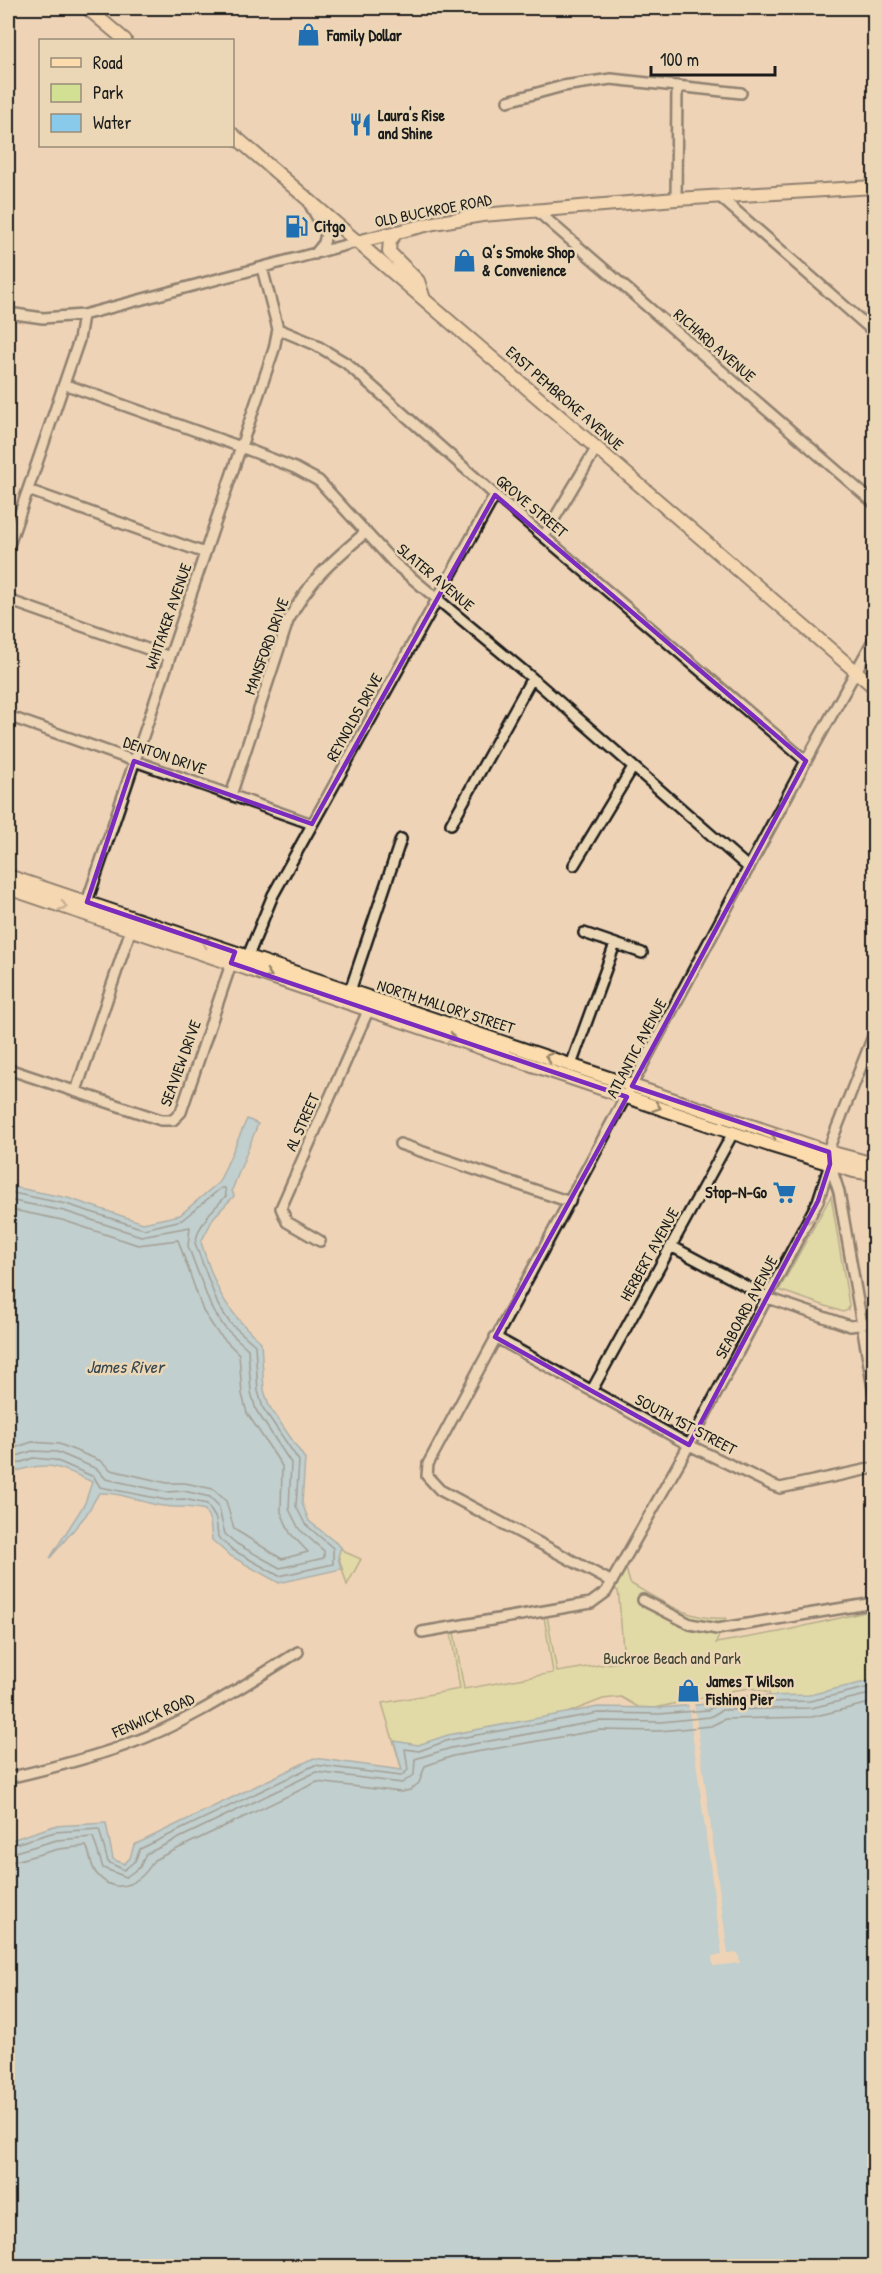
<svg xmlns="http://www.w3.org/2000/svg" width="882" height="2274" viewBox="0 0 882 2274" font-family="'Patrick Hand',sans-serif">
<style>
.green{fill:#d1e093;stroke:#767e58;stroke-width:1.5}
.water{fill:#89c9ea;stroke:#5d8498;stroke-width:1.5}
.pier{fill:#efd3b6}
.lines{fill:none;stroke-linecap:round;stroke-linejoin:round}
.shore{stroke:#48616e;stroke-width:1.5}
.minor-casing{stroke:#1c1c1c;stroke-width:14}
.major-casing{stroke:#1c1c1c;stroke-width:16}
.minor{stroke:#ebd7b5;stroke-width:9}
.major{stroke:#fcdcac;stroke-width:12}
.oneway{stroke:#97866b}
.oneway2{stroke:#8e8370}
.marked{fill:none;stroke:#7b2cbf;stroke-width:4.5;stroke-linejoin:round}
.labels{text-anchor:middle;stroke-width:5;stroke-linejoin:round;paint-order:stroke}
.poi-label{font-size:16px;font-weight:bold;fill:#1c1c1c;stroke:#ebd7b5;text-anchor:start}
.street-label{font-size:16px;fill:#1c1c1c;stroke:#ebd7b5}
.park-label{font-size:16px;fill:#404334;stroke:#ebd7b5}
.water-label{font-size:18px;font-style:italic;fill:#374750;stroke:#ebd7b5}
</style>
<rect width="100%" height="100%" fill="#efd3b6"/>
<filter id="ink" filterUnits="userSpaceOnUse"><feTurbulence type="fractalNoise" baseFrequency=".0167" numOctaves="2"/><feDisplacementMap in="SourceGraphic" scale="12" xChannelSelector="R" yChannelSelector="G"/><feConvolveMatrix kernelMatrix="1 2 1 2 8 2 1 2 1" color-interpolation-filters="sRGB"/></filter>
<g filter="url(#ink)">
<!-- green -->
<path class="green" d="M 831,1196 L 849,1305 L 848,1310 L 843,1312 L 779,1290 Z
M 334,1541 L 345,1552 L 361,1559 L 347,1585 Z
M 626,1568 L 630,1583 C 661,1601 689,1621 726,1618 L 716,1643 L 779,1632 L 874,1610 L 874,1681 L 774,1705 L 769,1693 L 751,1688 L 735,1690 L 655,1708 L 638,1707 L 621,1697 L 603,1699 L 534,1726 L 402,1770 L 382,1703 L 460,1689 L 450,1627 L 453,1626 L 464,1689 L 553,1673 L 543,1610 L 546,1610 L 557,1672 L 624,1661 L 619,1599 L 618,1591 L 614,1589 Z"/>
<!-- water -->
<path class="water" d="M 247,1119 L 258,1124 L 232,1190 L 234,1196 L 214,1217 L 201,1242 C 215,1288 224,1309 261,1342 L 264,1390 L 269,1406 L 305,1459 L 302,1503 L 309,1521 L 341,1547 L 338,1557 L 341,1569 L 279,1583 L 229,1555 L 212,1540 L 210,1521 L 205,1510 C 189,1506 178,1508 163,1506 C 142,1503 121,1492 99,1493 L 86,1515 L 50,1558 L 85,1503 L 92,1482 C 56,1465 46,1460 8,1474 L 8,1186 L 68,1198 L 143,1223 L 180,1215 L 219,1182 Z
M 874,1680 L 874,2266 L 8,2266 L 8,1841 L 54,1826 L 106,1823 L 113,1859 L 124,1864 L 130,1858 L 134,1845 L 314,1758 L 402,1770 L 394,1741 L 418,1745 L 448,1735 L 598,1707 L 659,1708 L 707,1704 L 716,1697 L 809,1695 Z"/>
<!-- pier -->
<path class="pier" d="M 688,1702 L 694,1702 L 728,1954 L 738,1953 L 740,1963 L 713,1966 L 712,1956 L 722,1954 Z"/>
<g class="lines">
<!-- shore -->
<path class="shore" d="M 8,1192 L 66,1204 L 144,1229 L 182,1220 L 221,1188 L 225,1188 L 226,1196 L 209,1214 L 199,1230 L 195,1243 L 218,1305 L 230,1323 L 255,1345 L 258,1391 L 263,1408 L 299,1461 L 296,1506 L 305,1524 L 333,1548 L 333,1564 L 279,1576 L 233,1550 L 218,1537 L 216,1519 L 207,1504 L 184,1499 L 166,1500 L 100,1487 L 94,1477 L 55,1460 L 33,1458 L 8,1467
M 8,1200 L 64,1211 L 141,1236 L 190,1227 L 188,1246 L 211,1307 L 225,1328 L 248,1349 L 251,1392 L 256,1410 L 291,1463 L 289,1509 L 299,1529 L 324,1551 L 324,1558 L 280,1568 L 237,1544 L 225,1534 L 218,1505 L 210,1497 L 184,1491 L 166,1492 L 106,1479 L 97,1469 L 57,1452 L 32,1451 L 8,1459
M 8,1209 L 62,1220 L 138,1245 L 178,1240 L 203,1311 L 217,1332 L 239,1354 L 242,1394 L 247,1413 L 282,1466 L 281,1512 L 290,1533 L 308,1552 L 282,1559 L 234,1529 L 226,1501 L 213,1489 L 185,1483 L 167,1483 L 111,1470 L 101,1461 L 59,1444 L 32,1442 L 8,1450
M 8,1846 L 55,1832 L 99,1829 L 108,1862 L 124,1870 L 135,1861 L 140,1849 L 315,1765 L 401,1776 L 408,1770 L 405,1749 L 419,1751 L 449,1740 L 598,1713 L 659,1714 L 708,1710 L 719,1703 L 810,1701 L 874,1686
M 8,1854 L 57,1840 L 93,1837 L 103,1868 L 126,1877 L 140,1867 L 146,1854 L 316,1772 L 402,1783 L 414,1775 L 415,1759 L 451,1748 L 599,1721 L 661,1722 L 710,1717 L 722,1710 L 811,1708 L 874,1693
M 8,1863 L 59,1849 L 86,1846 C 91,1854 90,1865 96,1873 C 116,1899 142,1882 154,1860 L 317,1782 L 401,1792 L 410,1790 L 419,1783 L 425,1766 L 453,1756 L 600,1730 L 660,1731 L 711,1726 L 725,1719 L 812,1717 L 874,1702"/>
<defs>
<path id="minor" d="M 508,101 L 563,86 L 611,79 L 741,93
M 719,196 L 874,332
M 676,199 L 677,86
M 310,205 L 326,233 L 324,243 L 315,254
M 536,210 L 874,503
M 262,268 L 278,329 L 314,344 L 346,363 L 495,495 L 806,761
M 8,313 L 43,318 L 83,315 L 357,242
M 64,384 L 241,447 L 295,468 L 319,481 L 394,563 L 532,678 L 749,868
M 28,490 L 205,553
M 544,536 L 597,447
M 8,548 L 79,340 L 83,315
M 8,600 L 170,657
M 8,716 L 312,824
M 231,795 L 288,621 C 310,579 331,562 366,532
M 451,824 L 532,678
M 574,865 L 633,767
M 85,908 L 274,349 L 278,329
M 584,933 L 642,953
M 248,956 L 273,895 L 495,495
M 350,991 L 401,839
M 571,1065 L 615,944
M 8,1069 L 161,1120 L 173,1120 L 181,1112 L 233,958
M 76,1091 L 131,929
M 400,1144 L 570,1202
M 830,1164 L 839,1192 L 874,1394
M 320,1241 L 287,1222 L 281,1208 L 371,1004
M 671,1246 L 768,1298 L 850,1326 L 874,1323
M 495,1337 L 689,1445 L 772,1485 L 780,1488 L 874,1468
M 592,1390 L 733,1133
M 612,1582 L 440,1490 L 427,1476 L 428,1464 L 806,761 L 874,639
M 643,1600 L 690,1624 L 717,1629 L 874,1603
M 422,1632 L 591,1603 L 606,1592 L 689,1445 L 818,1201 L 830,1164 L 830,1145 L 874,1034
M 8,1778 C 47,1769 88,1759 126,1745 C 188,1723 243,1686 298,1652"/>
<path id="major" d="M 87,8 L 125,40
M 232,134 L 874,687
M 397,232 L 390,240 L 389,252 L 418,281 L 423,296
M 357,242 L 434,223 L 482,215 L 676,199 L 874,187
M 8,876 L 829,1152 L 874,1164
M 8,888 L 769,1145 L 854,1171 L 874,1174"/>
</defs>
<!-- minor casing -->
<use href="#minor" class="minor-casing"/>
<!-- major casing -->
<use href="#major" class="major-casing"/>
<!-- minor -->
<use href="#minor" class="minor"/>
<!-- major -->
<use href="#major" class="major"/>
</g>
<!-- one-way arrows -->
<defs><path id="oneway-chevron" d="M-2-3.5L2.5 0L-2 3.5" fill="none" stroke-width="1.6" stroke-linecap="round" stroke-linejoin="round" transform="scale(1.5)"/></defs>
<g class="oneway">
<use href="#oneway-chevron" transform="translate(63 906) rotate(18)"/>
<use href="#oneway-chevron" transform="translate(205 942) rotate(-162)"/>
<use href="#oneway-chevron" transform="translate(268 975) rotate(19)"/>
<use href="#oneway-chevron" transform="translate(452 1038) rotate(20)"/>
<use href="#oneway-chevron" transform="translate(549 1057) rotate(-162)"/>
<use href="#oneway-chevron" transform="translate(657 1107) rotate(19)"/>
<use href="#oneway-chevron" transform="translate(774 1133) rotate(-161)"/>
</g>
<use class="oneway2" href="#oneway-chevron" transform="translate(809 1219) rotate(117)"/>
</g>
<!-- marked area -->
<path d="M0 0H882V2274H0ZM 495,495 L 806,761 L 632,1086 L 829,1152 L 830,1164 L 818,1201 L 689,1445 L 495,1337 L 627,1097 L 231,963 L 235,952 L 87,902 L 134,761 L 312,824 Z" fill="#efd3b6" fill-opacity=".55" fill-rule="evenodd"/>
<path class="marked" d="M 495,495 L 806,761 L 632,1086 L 829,1152 L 830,1164 L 818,1201 L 689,1445 L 495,1337 L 627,1097 L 231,963 L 235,952 L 87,902 L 134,761 L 312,824 Z"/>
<!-- icons -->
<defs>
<symbol id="shop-bare" viewBox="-9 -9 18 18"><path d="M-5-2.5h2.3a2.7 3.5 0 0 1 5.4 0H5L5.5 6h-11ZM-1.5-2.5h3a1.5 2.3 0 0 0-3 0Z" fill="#1f6fb2" stroke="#ebd7b5" stroke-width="2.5" paint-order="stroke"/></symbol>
<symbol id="restaurant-bare" viewBox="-9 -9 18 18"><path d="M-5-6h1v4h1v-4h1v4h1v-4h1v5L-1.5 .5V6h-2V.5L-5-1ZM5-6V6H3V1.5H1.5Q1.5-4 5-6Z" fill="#1f6fb2" stroke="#ebd7b5" stroke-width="2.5" paint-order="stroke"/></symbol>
<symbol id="fuel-bare" viewBox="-9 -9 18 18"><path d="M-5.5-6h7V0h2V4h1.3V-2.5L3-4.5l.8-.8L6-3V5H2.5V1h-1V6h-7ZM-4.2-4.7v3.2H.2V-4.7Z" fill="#1f6fb2" stroke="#ebd7b5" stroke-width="2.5" paint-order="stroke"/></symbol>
<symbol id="supermarket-bare" viewBox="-9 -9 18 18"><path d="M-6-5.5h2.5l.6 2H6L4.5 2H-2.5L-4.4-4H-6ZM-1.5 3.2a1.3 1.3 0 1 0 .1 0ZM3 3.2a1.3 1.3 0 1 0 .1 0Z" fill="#1f6fb2" stroke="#ebd7b5" stroke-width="2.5" paint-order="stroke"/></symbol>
</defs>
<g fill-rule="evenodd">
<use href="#shop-bare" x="292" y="18" width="33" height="33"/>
<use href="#restaurant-bare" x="344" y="108" width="33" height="33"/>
<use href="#fuel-bare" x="280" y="210" width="33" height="33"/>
<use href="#shop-bare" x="448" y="244" width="33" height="33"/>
<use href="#supermarket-bare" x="768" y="1176" width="33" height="33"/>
<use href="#shop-bare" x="672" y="1674" width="33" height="33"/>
</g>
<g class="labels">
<!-- poi labels -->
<g class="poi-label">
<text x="327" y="41">Family Dollar</text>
<text x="378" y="121">Laura's Rise<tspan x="378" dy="18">and Shine</tspan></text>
<text x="314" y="232">Citgo</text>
<text x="482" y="258">Q’s Smoke Shop<tspan x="482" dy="18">&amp; Convenience</tspan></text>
<text x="767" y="1198" text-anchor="end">Stop-N-Go</text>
<text x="706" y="1687">James T Wilson<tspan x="706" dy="18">Fishing Pier</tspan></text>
</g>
<!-- street labels -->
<g class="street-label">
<text transform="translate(433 210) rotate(-11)" y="6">OLD BUCKROE ROAD</text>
<text transform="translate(715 345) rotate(41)" y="6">RICHARD AVENUE</text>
<text transform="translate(565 398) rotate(41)" y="6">EAST PEMBROKE AVENUE</text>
<text transform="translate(532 506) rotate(40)" y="6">GROVE STREET</text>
<text transform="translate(436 577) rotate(40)" y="6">SLATER AVENUE</text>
<text transform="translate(168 616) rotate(-71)" y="6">WHITAKER AVENUE</text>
<text transform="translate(266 646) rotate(-70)" y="6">MANSFORD DRIVE</text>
<text transform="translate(354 717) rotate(-61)" y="6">REYNOLDS DRIVE</text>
<text transform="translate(165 755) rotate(19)" y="6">DENTON DRIVE</text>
<text transform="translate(446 1006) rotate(18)" y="6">NORTH MALLORY STREET</text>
<text transform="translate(636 1048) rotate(-62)" y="6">ATLANTIC AVENUE</text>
<text transform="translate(180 1063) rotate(-70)" y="6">SEAVIEW DRIVE</text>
<text transform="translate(302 1122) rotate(-66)" y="6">AL STREET</text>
<text transform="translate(649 1254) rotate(-61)" y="6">HERBERT AVENUE</text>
<text transform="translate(746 1307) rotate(-62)" y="6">SEABOARD AVENUE</text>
<text transform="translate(686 1424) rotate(28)" y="6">SOUTH 1ST STREET</text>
<text transform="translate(153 1715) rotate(-24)" y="6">FENWICK ROAD</text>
</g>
<!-- park labels -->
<g class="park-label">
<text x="672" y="1664">Buckroe Beach and Park</text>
</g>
<!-- water labels -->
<g class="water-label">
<text x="125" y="1373">James River</text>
</g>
</g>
<!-- margin -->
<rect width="882" height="2274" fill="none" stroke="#ebd7b5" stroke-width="30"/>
<rect x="15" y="15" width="852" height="2244" fill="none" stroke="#1c1c1c" stroke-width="2" filter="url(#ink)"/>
<!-- legend -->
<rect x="39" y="39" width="195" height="108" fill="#ebd7b5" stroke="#988c78" stroke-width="1.5"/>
<rect x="51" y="58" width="30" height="9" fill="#fcdcac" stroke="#988c78" stroke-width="1.5"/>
<text x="93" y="69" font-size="18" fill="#1c1c1c">Road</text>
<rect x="51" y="84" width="30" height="18" fill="#d1e093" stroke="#988c78" stroke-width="1.5"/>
<text x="93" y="99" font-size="18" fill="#1c1c1c">Park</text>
<rect x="51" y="114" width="30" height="18" fill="#89c9ea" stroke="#988c78" stroke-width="1.5"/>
<text x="93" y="129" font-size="18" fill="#1c1c1c">Water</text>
<!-- scale -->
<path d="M651 66v9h124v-9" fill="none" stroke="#1c1c1c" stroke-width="3"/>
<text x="660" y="66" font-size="18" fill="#1c1c1c" stroke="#ebd7b5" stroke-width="4.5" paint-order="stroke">100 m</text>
</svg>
